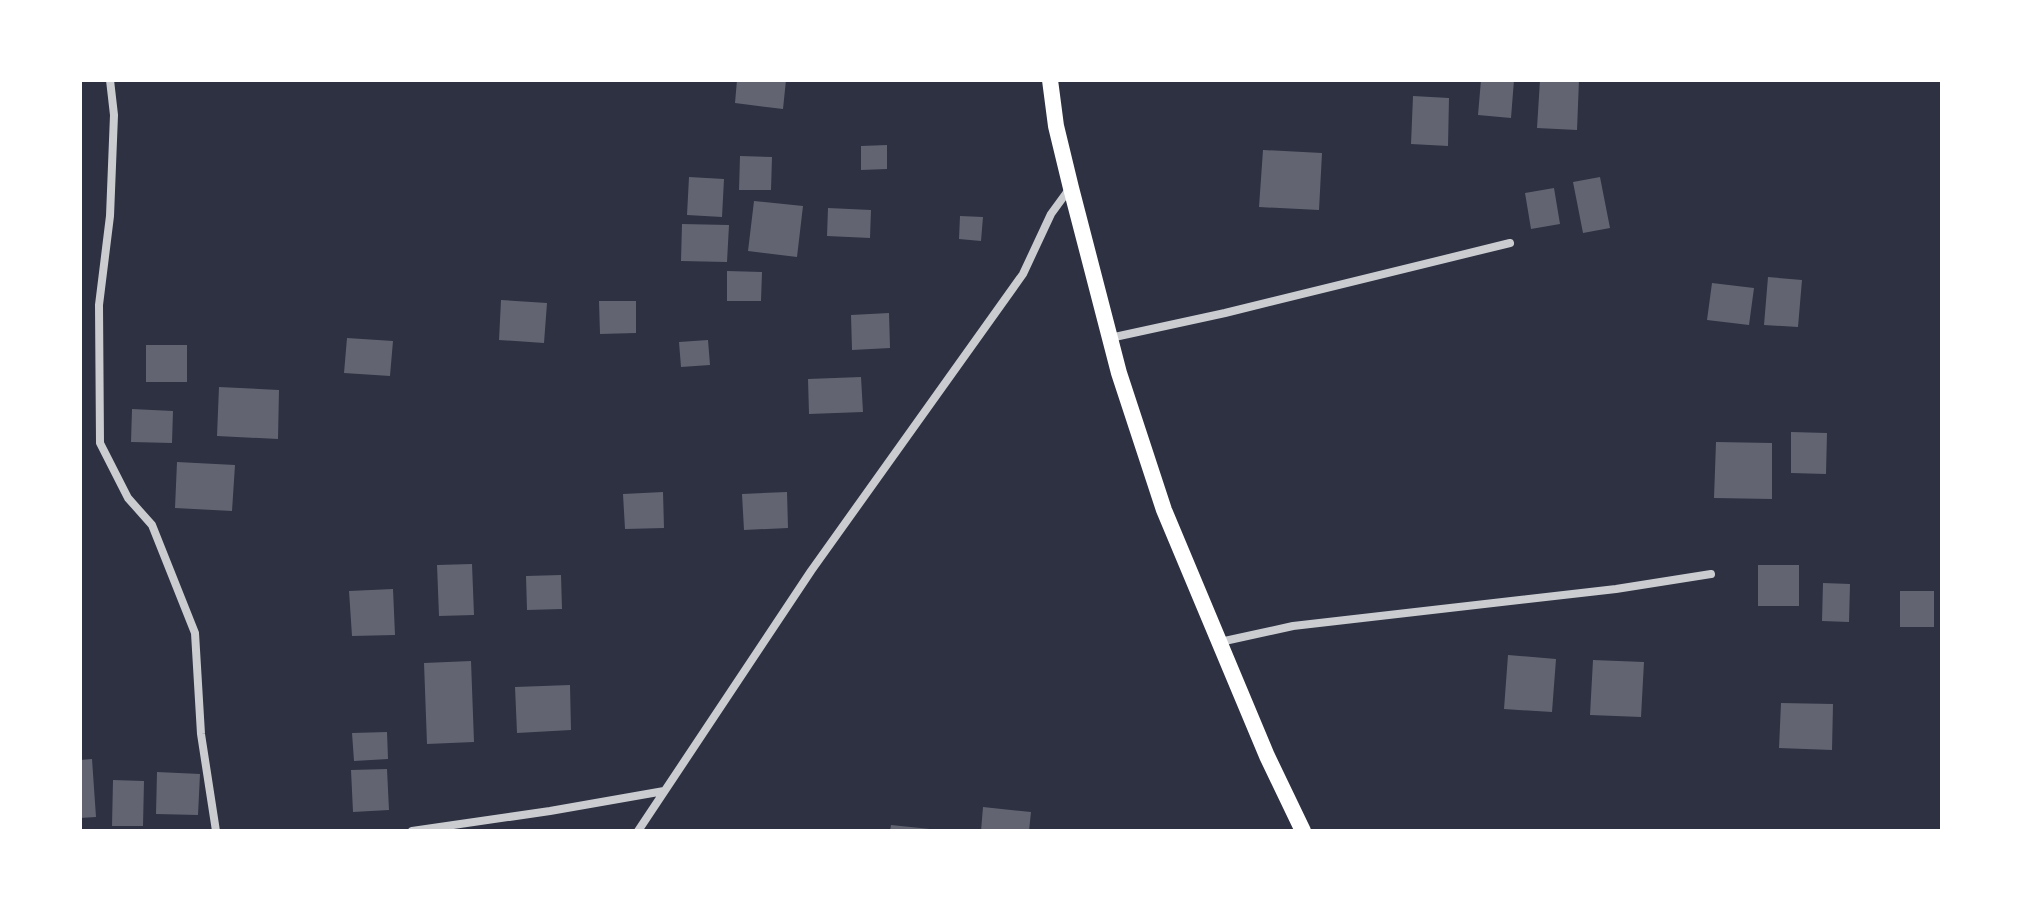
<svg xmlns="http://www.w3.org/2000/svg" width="2022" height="911" viewBox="0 0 2022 911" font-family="'Titillium Web',sans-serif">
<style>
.building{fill:#626471}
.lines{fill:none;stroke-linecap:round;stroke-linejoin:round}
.minor{stroke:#caccd0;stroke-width:8}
.secondary{stroke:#fff;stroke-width:16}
</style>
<rect width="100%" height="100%" fill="#2d3142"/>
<!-- building -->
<path class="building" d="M 737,80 L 786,80 L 783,109 L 735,103 Z
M 1481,80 L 1514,80 L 1511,118 L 1478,115 Z
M 1540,80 L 1579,80 L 1577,130 L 1537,128 Z
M 1413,96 L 1449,98 L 1448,146 L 1411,144 Z
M 887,145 L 887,169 L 861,170 L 861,146 Z
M 1263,150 L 1322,153 L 1319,210 L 1259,207 Z
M 740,156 L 772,157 L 771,190 L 739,190 Z
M 689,177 L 724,179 L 722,217 L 687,215 Z
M 1600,177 L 1610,228 L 1583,233 L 1573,182 Z
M 1554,188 L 1560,224 L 1531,229 L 1525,193 Z
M 754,201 L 803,206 L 797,257 L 748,251 Z
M 828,208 L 871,210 L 870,238 L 827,236 Z
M 960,216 L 983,217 L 981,241 L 959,239 Z
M 682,224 L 729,225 L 727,262 L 681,261 Z
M 727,271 L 762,272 L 761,301 L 727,301 Z
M 1768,277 L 1802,280 L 1798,327 L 1764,325 Z
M 1712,283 L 1754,288 L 1749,325 L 1707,320 Z
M 501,300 L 547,303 L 544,343 L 499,340 Z
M 599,301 L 636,301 L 636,333 L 600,334 Z
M 889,313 L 890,348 L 852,350 L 851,315 Z
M 347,338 L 393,341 L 390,376 L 344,373 Z
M 708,340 L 710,365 L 681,367 L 679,342 Z
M 146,345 L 187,345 L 187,382 L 146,382 Z
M 861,377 L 863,412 L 809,414 L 808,379 Z
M 219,387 L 279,390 L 278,439 L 217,436 Z
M 132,409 L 173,411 L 172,443 L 131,442 Z
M 1791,432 L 1827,433 L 1826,474 L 1791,473 Z
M 1716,442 L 1772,443 L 1772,499 L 1714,498 Z
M 177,462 L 235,465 L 232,511 L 175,508 Z
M 663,492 L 664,528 L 625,529 L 623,494 Z
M 787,492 L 788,528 L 744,530 L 742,494 Z
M 472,564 L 474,615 L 439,616 L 437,565 Z
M 1758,565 L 1799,565 L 1799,606 L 1758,606 Z
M 561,575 L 562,609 L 527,610 L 526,576 Z
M 1823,583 L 1850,584 L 1849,622 L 1822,621 Z
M 393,589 L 395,635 L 352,636 L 349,591 Z
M 1900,591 L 1934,591 L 1934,627 L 1900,627 Z
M 1508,655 L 1556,659 L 1552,712 L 1504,709 Z
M 1593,660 L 1644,662 L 1641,717 L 1590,715 Z
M 471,661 L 474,742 L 427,744 L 424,663 Z
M 570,685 L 571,730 L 517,733 L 515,687 Z
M 1781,703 L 1833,704 L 1832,750 L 1779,748 Z
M 387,732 L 388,759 L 354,761 L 352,733 Z
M 92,759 L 96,817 L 80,818 L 80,760 Z
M 387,769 L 389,810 L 353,812 L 351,770 Z
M 157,772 L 200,774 L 198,815 L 156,814 Z
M 113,780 L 144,781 L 143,826 L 112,826 Z
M 983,807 L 1031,812 L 1029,831 L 981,831 Z
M 891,825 L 930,829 L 930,831 L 890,831 Z"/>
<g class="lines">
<!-- minor -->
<path class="minor" d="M 110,80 L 114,115 L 110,216 L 99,305 L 100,443 L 128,498 L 152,525 L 195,633 L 201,734 L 216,831
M 1110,338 L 1225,313 L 1510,243
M 1220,642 L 1293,626 L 1616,589 L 1711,574
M 412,831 L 550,811 L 664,791
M 638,831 L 811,571 L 1023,274 L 1051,214 L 1070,188"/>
<!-- secondary -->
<path class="secondary" d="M 1050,80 L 1056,126 L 1071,188 L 1119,373 L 1164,510 L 1267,756 L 1303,831"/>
</g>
<!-- border -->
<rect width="2022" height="911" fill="none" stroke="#ffffff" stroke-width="164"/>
</svg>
